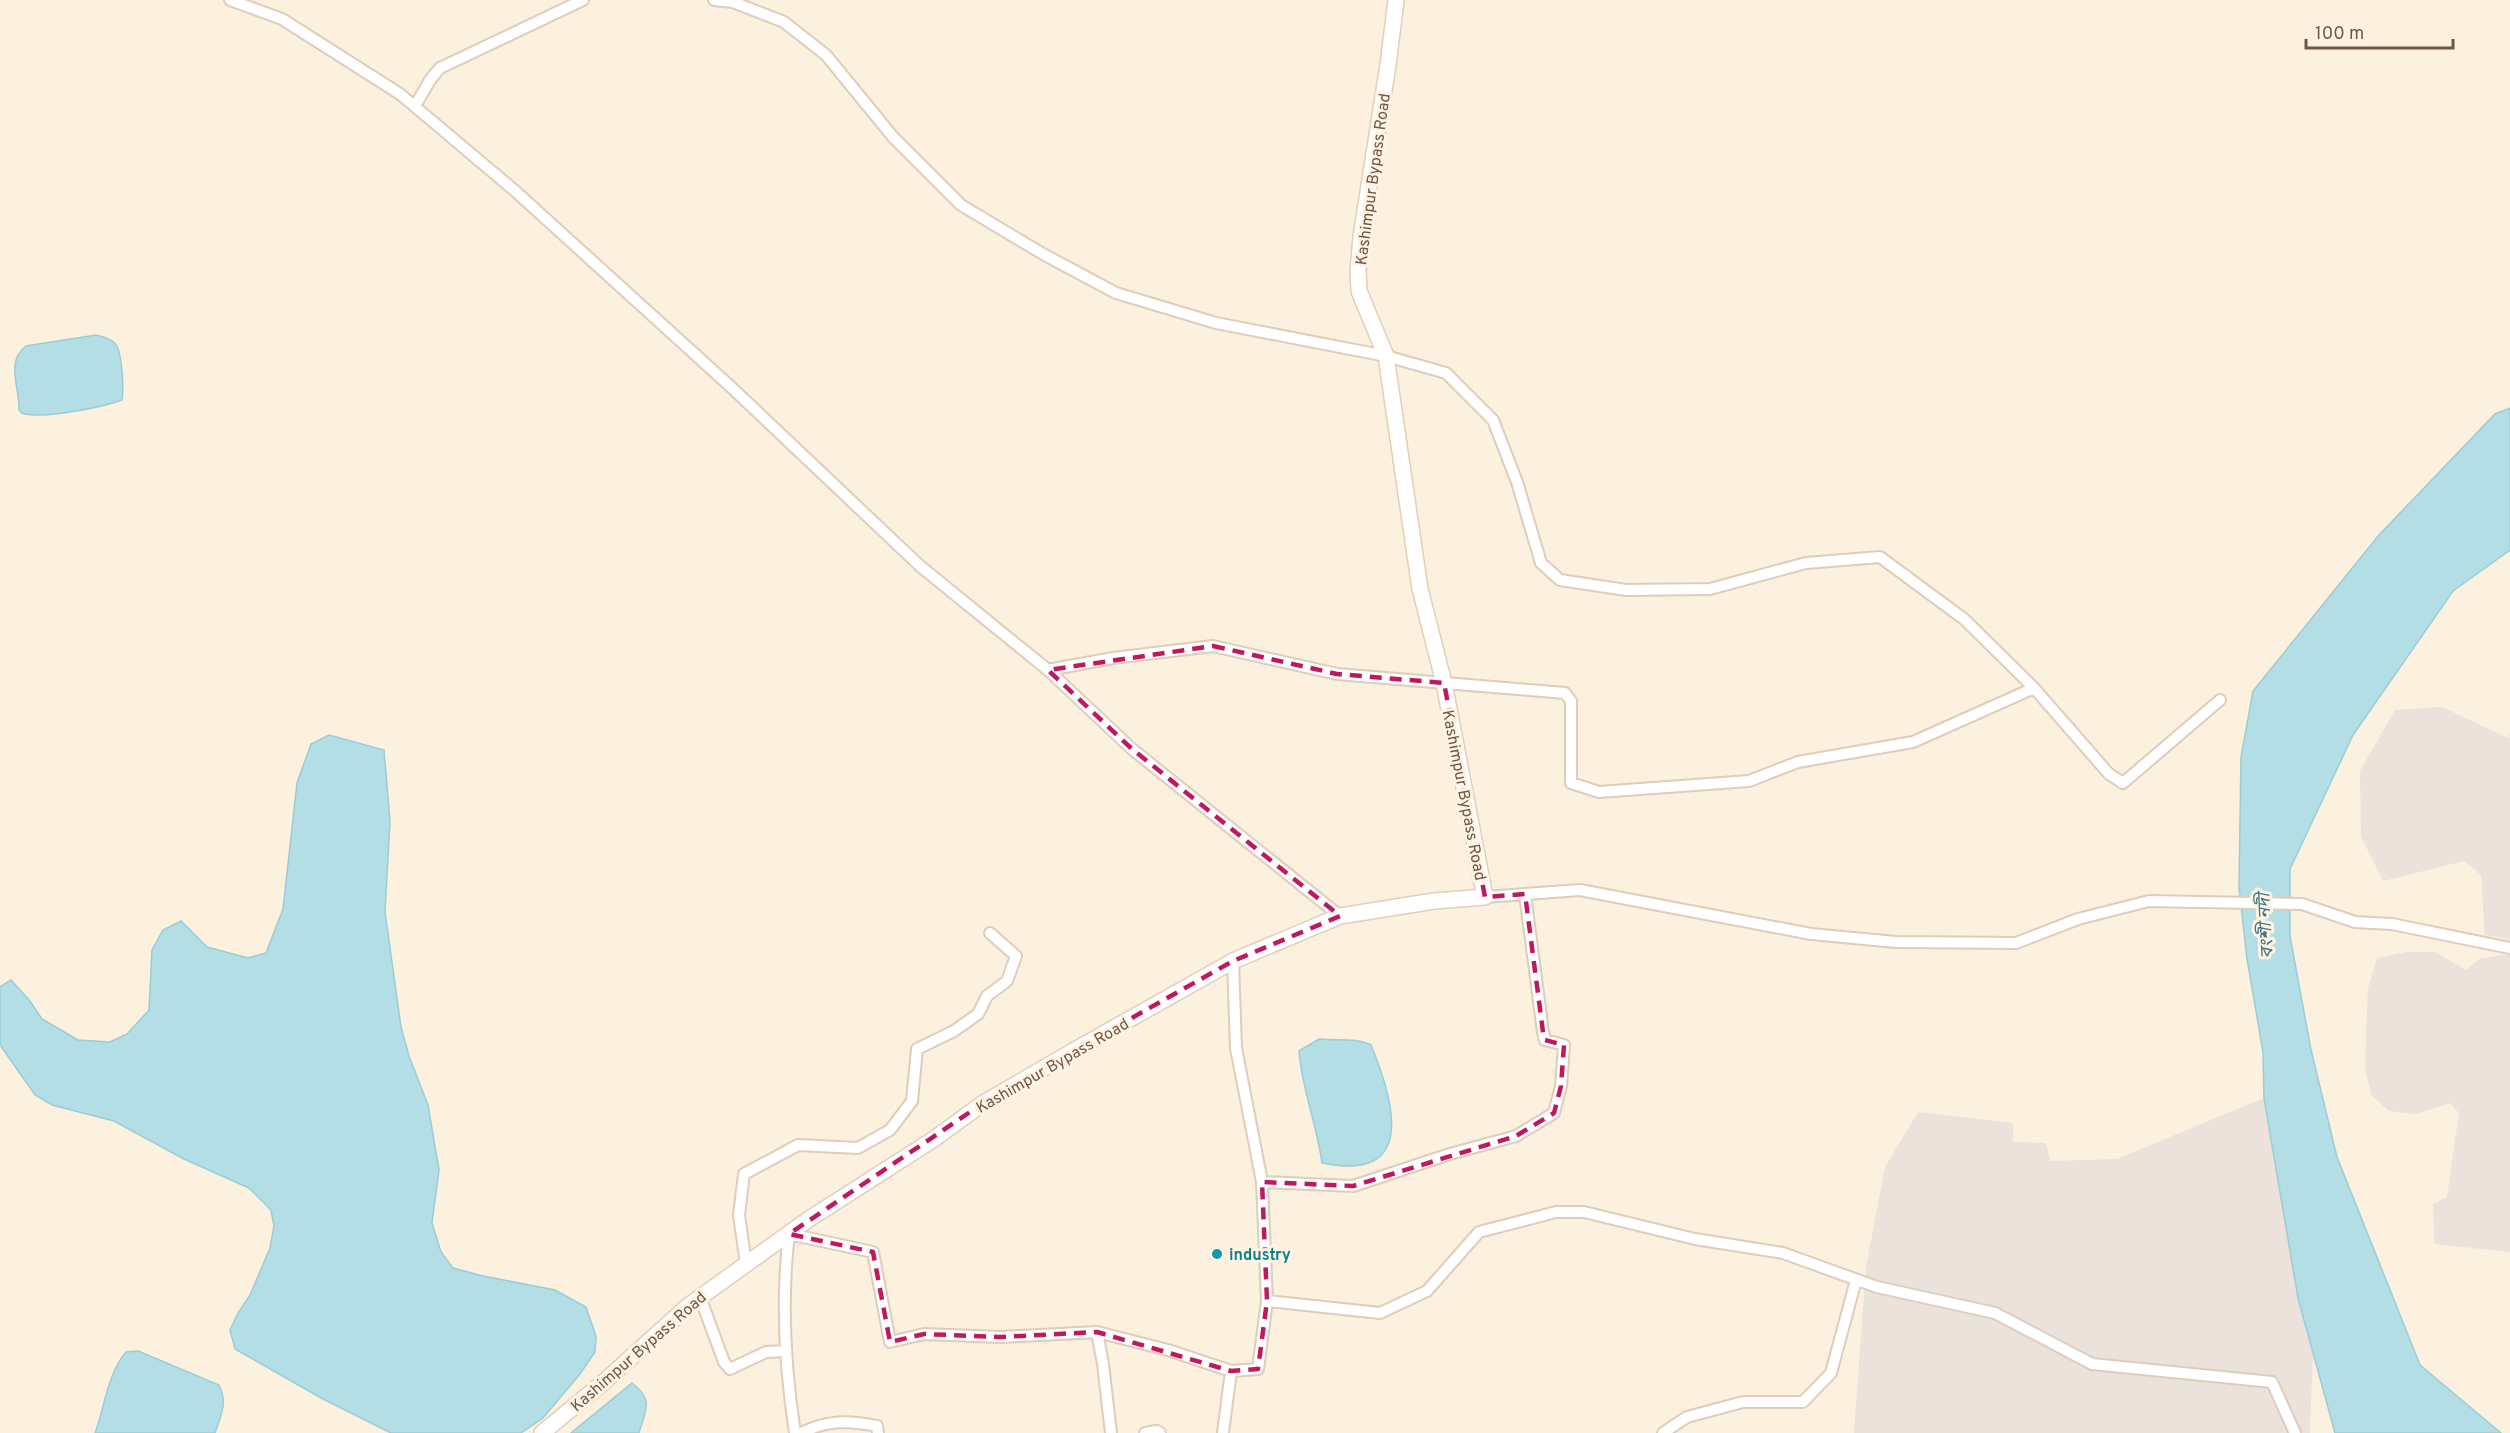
<svg xmlns="http://www.w3.org/2000/svg" width="2510" height="1433" viewBox="0 0 2510 1433" font-family="Overpass,'Noto Sans Bengali',sans-serif">
<style>
.industrial{fill:#eae2db}
.water{fill:#b4dee5;stroke:#9acdd6;stroke-width:1.5}
.lines{fill:none;stroke-linecap:round;stroke-linejoin:round}
.street-casing{stroke:#dfccbb;stroke-width:14}
.secondary-casing{stroke:#e4cdb9;stroke-width:18}
.street{stroke:#fff;stroke-width:10}
.secondary{stroke:#fff;stroke-width:15}
.marked{fill:none;stroke:#c2185b;stroke-width:4.5;stroke-dasharray:12 8;stroke-linejoin:round}
.culture-dot{fill:#0f9aa8;stroke:#fff4e4;stroke-width:2}
.labels{text-anchor:middle;stroke-width:6;stroke-linejoin:round;paint-order:stroke}
.street-label{font-size:16px;fill:#715647;stroke:#fff4e4}
.culture-label{font-size:16px;font-weight:bold;fill:#0d838f;stroke:#fff4e4;text-anchor:start}
.water-label{font-size:18px;font-style:italic;fill:#3e747f;stroke:#fff4e4}
</style>
<rect width="100%" height="100%" fill="#fcf0de"/>
<!-- industrial -->
<path class="industrial" d="M 2442,707 L 2508,738 L 2510,733 L 2510,939 L 2485,935 L 2481,875 L 2464,861 L 2383,881 L 2361,837 L 2360,771 L 2395,710 Z
M 2406,952 L 2435,952 L 2466,970 L 2479,959 L 2510,954 L 2510,1252 L 2434,1244 L 2433,1204 L 2447,1197 L 2459,1113 L 2450,1103 L 2416,1114 L 2389,1111 L 2371,1095 L 2365,1066 L 2368,988 L 2377,958 Z
M 2264,1098 L 2298,1298 L 2313,1352 L 2310,1433 L 1854,1433 L 1866,1267 L 1885,1167 L 1918,1112 L 2013,1123 L 2013,1142 L 2046,1143 L 2050,1161 L 2117,1159 Z"/>
<!-- water -->
<path class="water" d="M 96,335 C 104,337 113,339 117,346 C 122,356 124,389 122,400 C 103,407 40,420 22,413 L 19,410 C 20,388 5,361 26,346 Z
M 2510,408 L 2510,550 L 2453,591 L 2353,735 L 2290,869 L 2290,936 L 2311,1050 L 2337,1157 L 2420,1365 L 2501,1433 L 2335,1433 L 2298,1298 L 2264,1098 L 2263,1052 L 2247,959 L 2239,888 L 2241,757 L 2253,691 L 2379,535 L 2495,414 Z
M 329,735 L 384,750 L 390,821 L 385,912 L 401,1027 L 409,1056 L 428,1105 L 439,1170 L 432,1223 L 441,1252 L 453,1268 L 483,1276 L 555,1290 L 586,1307 L 596,1336 L 595,1352 L 580,1374 L 543,1418 L 521,1433 L 391,1433 L 323,1399 L 235,1349 L 230,1330 L 238,1313 L 250,1295 L 270,1248 L 274,1226 L 271,1210 L 249,1188 L 184,1159 L 114,1121 L 52,1105 L 35,1095 L 0,1045 L 0,987 L 11,980 L 30,1001 L 42,1019 L 78,1040 L 110,1042 L 127,1034 L 149,1010 L 152,950 L 163,930 L 181,921 L 207,947 L 248,958 L 266,953 L 283,909 L 297,783 L 311,744 Z
M 1319,1039 C 1337,1041 1355,1037 1371,1045 C 1394,1101 1418,1183 1322,1163 C 1317,1125 1302,1090 1299,1051 Z
M 138,1351 L 219,1385 C 228,1402 221,1416 215,1433 L 95,1433 C 105,1406 107,1375 126,1352 Z
M 632,1383 C 654,1400 646,1409 639,1433 L 571,1433 Z"/>
<g class="lines">
<defs>
<path id="street" d="M 230,0 L 282,19 L 400,94 L 514,190 L 731,387 L 920,566 L 1048,670 L 1132,749 L 1340,916
M 714,0 L 733,2 L 784,22 L 826,55 L 893,137 L 961,205 L 1043,254 L 1116,293 L 1216,323 L 1386,356 L 1446,373 L 1493,420 L 1517,482 L 1541,563 L 1560,580 L 1626,590 L 1710,589 L 1806,563 L 1880,557 L 1964,619 L 2034,688 L 2109,774 L 2123,783 L 2220,700
M 415,106 L 430,80 L 440,68 L 583,0
M 1048,670 L 1113,658 L 1213,646 L 1337,674 L 1565,693 L 1571,701 L 1571,783 L 1599,792 L 1749,781 L 1798,762 L 1913,742 L 2034,688
M 1485,897 L 1580,890 L 1811,934 L 1896,942 L 2016,943 L 2078,919 L 2149,901 L 2302,904 L 2355,922 L 2392,924 L 2510,948
M 1233,961 L 1236,1048 L 1262,1182 L 1267,1301
M 1262,1182 L 1353,1186 L 1450,1154 L 1516,1136 L 1554,1113 L 1561,1086 L 1564,1045 L 1545,1040 L 1543,1032 L 1525,894
M 746,1264 L 739,1215 L 744,1174 L 798,1145 L 858,1148 L 890,1130 L 912,1101 L 917,1049 L 954,1031 L 978,1014 L 987,996 L 1007,981 L 1016,956 L 990,933
M 700,1297 L 724,1362 L 730,1369 L 766,1352 L 786,1351
M 1097,1332 L 1103,1364 L 1111,1433
M 795,1433 C 785,1368 781,1300 789,1234 L 873,1252 L 890,1342 L 924,1334 L 1001,1337 L 1097,1332 L 1168,1350 L 1231,1371 L 1258,1369 L 1267,1301 L 1380,1313 L 1427,1291 L 1479,1232 L 1556,1212 L 1584,1212 L 1695,1239 L 1783,1253 L 1877,1287 L 1995,1313 L 2092,1364 L 2272,1382 L 2295,1433
M 801,1433 C 827,1420 848,1420 877,1426 L 878,1433
M 1145,1433 L 1157,1431 L 1160,1433
M 1223,1433 L 1231,1371
M 1663,1433 L 1687,1417 L 1743,1402 L 1803,1402 L 1831,1373 L 1856,1280"/>
<path id="secondary" d="M 542,1433 L 605,1381 L 688,1306 L 809,1219 L 934,1139 L 982,1104 L 1082,1046 L 1233,961 L 1340,916 L 1434,901 L 1485,897 L 1444,683 L 1420,589 L 1386,356 L 1359,291 L 1358,271 L 1361,237 L 1388,65 L 1396,0"/>
</defs>
<!-- street casing -->
<use href="#street" class="street-casing"/>
<!-- secondary casing -->
<use href="#secondary" class="secondary-casing"/>
<!-- street -->
<use href="#street" class="street"/>
<!-- secondary -->
<use href="#secondary" class="secondary"/>
</g>
<!-- marked area -->
<path class="marked" d="M 1213,646 L 1337,674 L 1444,683 L 1485,897 L 1525,894 L 1543,1032 L 1545,1040 L 1564,1045 L 1561,1086 L 1554,1113 L 1516,1136 L 1353,1186 L 1262,1182 L 1267,1301 L 1258,1369 L 1231,1371 L 1097,1332 L 1001,1337 L 924,1334 L 890,1342 L 873,1252 L 789,1234 L 982,1104 L 1082,1046 L 1233,961 L 1340,916 L 1132,749 L 1048,670 Z"/>
<!-- markers -->
<circle class="culture-dot" cx="1217" cy="1254" r="6"/>
<g class="labels">
<!-- street labels -->
<g class="street-label">
<text transform="translate(1372 179) rotate(-82)" y="6">Kashimpur Bypass Road</text>
<text transform="translate(1465 795) rotate(79)" y="6">Kashimpur Bypass Road</text>
<text transform="translate(1052 1065) rotate(-30)" y="6">Kashimpur Bypass Road</text>
<text transform="translate(638 1351) rotate(-41)" y="6">Kashimpur Bypass Road</text>
</g>
<!-- culture labels -->
<g class="culture-label">
<text x="1229" y="1260">industry</text>
</g>
<!-- water labels -->
<g class="water-label">
<text transform="translate(2265 926) rotate(-93)" y="6">বংশী নদী</text>
</g>
</g>
<!-- scale -->
<path d="M2306 39v9h147v-9" fill="none" stroke="#715647" stroke-width="3"/>
<text x="2315" y="39" font-size="18" fill="#715647" stroke="#fff4e4" stroke-width="4.5" paint-order="stroke">100 m</text>
</svg>
